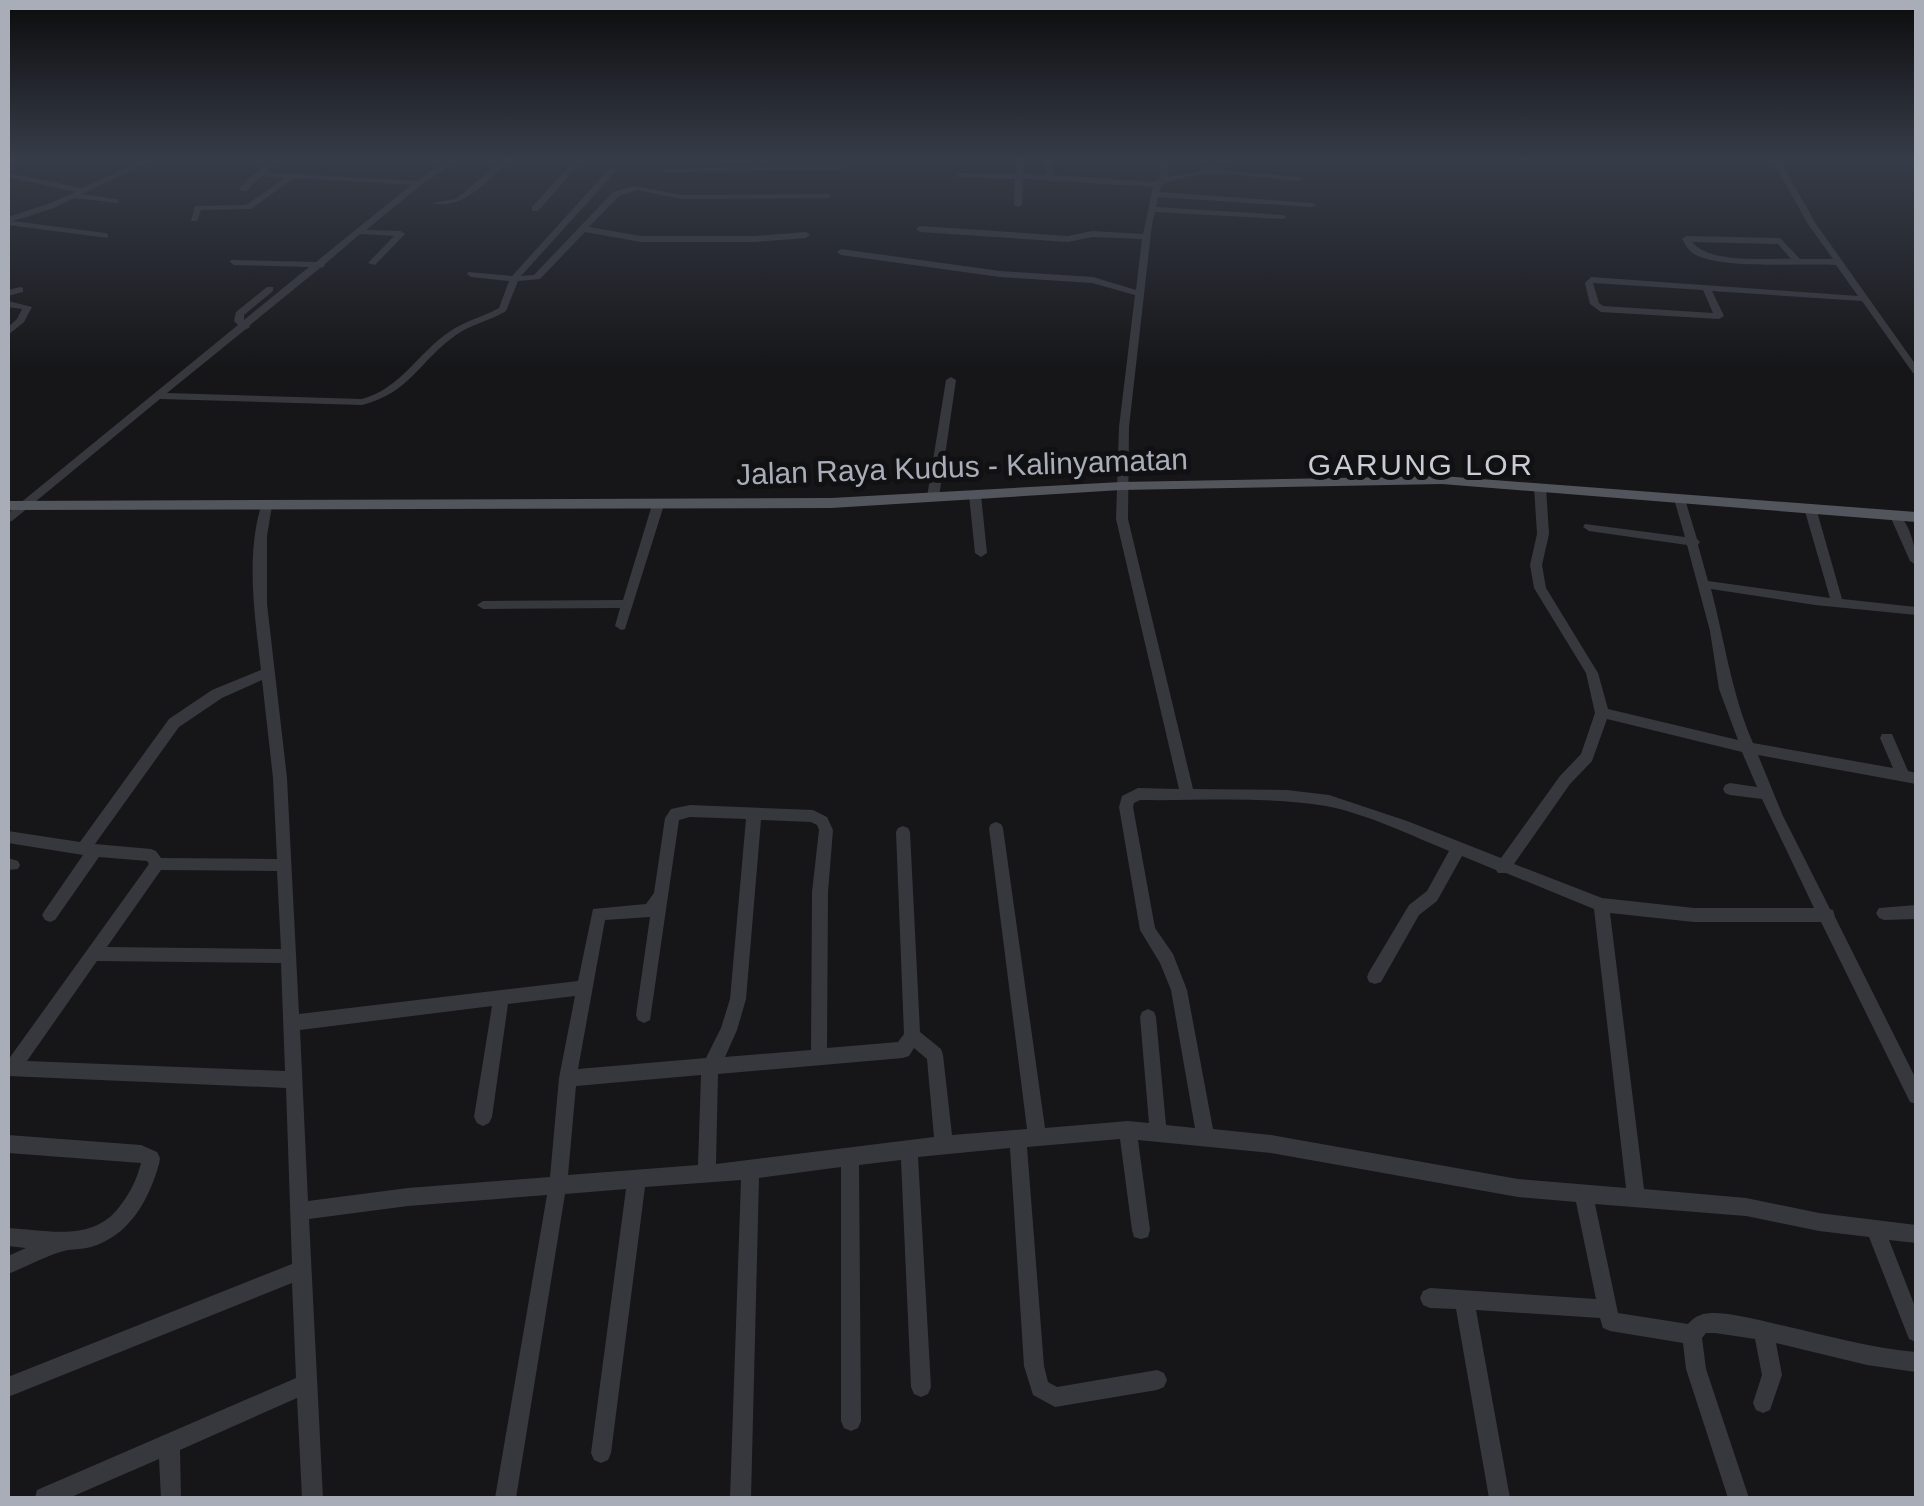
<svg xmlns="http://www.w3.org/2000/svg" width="1924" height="1506" viewBox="0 0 1924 1506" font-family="Arial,sans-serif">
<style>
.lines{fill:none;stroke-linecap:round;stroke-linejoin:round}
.minor{fill:#37383d;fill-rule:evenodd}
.major{fill:#53555c;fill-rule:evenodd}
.labels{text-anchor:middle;stroke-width:10;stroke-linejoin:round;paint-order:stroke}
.far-quarter-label{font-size:30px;letter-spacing:2.5px;fill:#c9ccd4;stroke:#111113}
.street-label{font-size:30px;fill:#a8adb8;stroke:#111113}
</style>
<rect width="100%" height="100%" fill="#161618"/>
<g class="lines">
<!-- minor -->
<path class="minor" d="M 144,160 L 153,160 L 82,194 L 115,199 L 118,199 L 118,203 L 74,198 L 54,208 L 13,221 L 105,233 L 108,234 L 108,238 L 8,225 L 8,217 L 48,204 L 75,192 L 8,177 L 8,173 L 82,188 Z
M 270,160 L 278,160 L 266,172 L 416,181 L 448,160 L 457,160 L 421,185 L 366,230 L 401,231 L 405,234 L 375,265 L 368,263 L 394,236 L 360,234 L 325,264 L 324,267 L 320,268 L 250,325 L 249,328 L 246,329 L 167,393 L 362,399 C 400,389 418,353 449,332 C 464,321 483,317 499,308 L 509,281 L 471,277 L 467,274 L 468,272 L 512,276 L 610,168 L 617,170 L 521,276 L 534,275 L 613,192 L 634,186 L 681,195 L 828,194 L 832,196 L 828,198 L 681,199 L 637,190 L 619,196 L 589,227 L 641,236 L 754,236 L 806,232 L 810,235 L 806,238 L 754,242 L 641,242 L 585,232 L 540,279 L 518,281 L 506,311 C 490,321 471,324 456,335 C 419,361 410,393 362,405 L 160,399 L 12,521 L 8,522 L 8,513 L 238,325 L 234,321 L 236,312 L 267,287 L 273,287 L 273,291 L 244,315 L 244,320 L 309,267 L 234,265 L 230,262 L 231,260 L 316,262 L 411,185 L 294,178 L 251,209 L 201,210 L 197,221 L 191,221 L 195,206 L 246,205 L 285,178 L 262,176 L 246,191 L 240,191 L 240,187 Z
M 502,160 L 510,160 C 489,180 462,211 432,203 L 456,199 Z
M 575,160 L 583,160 L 538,211 L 532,211 L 532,207 Z
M 1020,160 L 1024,162 L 1023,174 L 1046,175 L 1042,160 L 1050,160 L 1054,175 L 1155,182 L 1160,179 L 1160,160 L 1168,160 L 1168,177 L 1196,172 L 1221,160 L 1230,160 L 1213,169 L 1298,177 L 1302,179 L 1298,181 C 1260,178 1194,165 1161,186 L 1159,192 L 1312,203 L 1316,205 L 1312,207 L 1158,197 L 1156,207 L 1283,215 L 1287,217 L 1283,219 L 1155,212 L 1152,224 L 1129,427 L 1128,519 L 1193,789 L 1287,790 L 1329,795 L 1407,821 L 1501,858 L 1560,776 L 1581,754 L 1595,713 L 1586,673 L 1534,588 L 1530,565 L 1537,534 L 1534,487 L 1540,484 L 1546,487 L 1549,534 L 1542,565 L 1546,588 L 1598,673 L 1608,709 L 1738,740 L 1719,689 L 1710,631 L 1687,545 L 1589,531 L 1583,527 L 1585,524 L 1685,537 L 1674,499 L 1676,496 L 1684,496 L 1697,539 L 1700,542 L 1698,545 L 1708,581 L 1830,598 L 1804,508 L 1810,504 L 1816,508 L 1842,599 L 1916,607 L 1916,615 L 1815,605 L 1711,589 C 1725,642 1731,692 1753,743 L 1893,768 L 1880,738 L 1882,734 L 1892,734 L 1908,771 L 1916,773 L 1916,784 L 1758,755 L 1783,816 L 1830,909 L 1833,910 L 1835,917 L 1916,1079 L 1916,1104 L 1910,1102 L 1821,922 L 1694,922 L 1610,913 L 1644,1189 L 1746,1198 L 1819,1213 L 1916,1225 L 1916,1243 L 1889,1240 L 1916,1309 L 1916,1342 L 1909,1339 L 1869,1237 L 1819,1231 L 1746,1216 L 1595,1204 L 1618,1313 L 1688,1324 C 1696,1315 1703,1313 1715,1313 C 1738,1314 1762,1321 1785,1326 C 1828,1336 1872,1348 1916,1352 L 1916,1372 L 1867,1365 L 1776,1343 L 1782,1375 L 1770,1410 L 1763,1413 L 1756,1410 L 1753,1403 L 1762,1375 L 1755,1339 L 1715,1333 L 1706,1333 L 1702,1338 L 1706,1369 L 1749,1498 L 1728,1498 L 1686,1369 L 1683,1343 L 1610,1331 L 1603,1328 L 1600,1318 L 1476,1310 L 1510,1498 L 1489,1498 L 1456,1309 L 1430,1308 L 1423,1305 L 1420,1298 L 1423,1291 L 1430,1288 L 1596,1299 L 1576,1202 L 1518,1197 L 1271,1153 L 1138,1140 L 1150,1230 L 1148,1237 L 1141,1239 L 1134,1237 L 1132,1230 L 1120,1139 L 1027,1147 L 1044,1366 L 1048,1382 L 1057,1387 L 1157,1370 L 1164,1373 L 1167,1380 L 1164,1387 L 1157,1390 L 1055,1407 L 1033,1395 L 1024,1366 L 1010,1148 L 918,1157 L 931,1387 L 928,1394 L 921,1397 L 914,1394 L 911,1387 L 901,1160 L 859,1165 L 861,1421 L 858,1428 L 851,1431 L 844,1428 L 841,1421 L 841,1167 L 759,1178 L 751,1498 L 730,1498 L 741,1180 L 645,1187 L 611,1453 L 608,1460 L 601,1463 L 594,1460 L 591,1453 L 626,1189 L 565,1194 L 516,1498 L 495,1498 L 547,1195 L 408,1206 L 309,1219 L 323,1498 L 302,1498 L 297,1398 L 180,1450 L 181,1498 L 161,1498 L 159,1459 L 69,1498 L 35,1498 L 37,1490 L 296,1378 L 292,1283 L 8,1397 L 8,1377 L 292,1264 L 286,1088 L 8,1076 L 8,1060 L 149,864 L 147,861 L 99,857 L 55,920 L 50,922 L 45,920 L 42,915 L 45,910 L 83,855 L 8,843 L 8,831 L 80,842 L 169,719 L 212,690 L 261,670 C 255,617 245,555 262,503 L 270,503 L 272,506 L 267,536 L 267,604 L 287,778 L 299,1014 L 578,981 L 593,909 L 646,904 L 654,893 L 665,818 L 671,809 L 690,805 L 813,810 L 827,817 L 833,830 L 828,892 L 827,1048 L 898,1042 L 904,1034 L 896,832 L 898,828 L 903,826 L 908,828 L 910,832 L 920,1032 L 941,1049 L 943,1055 L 952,1135 L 1027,1129 L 989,828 L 991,824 L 996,822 L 1001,824 L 1003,828 L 1045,1128 L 1128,1121 L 1149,1123 L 1140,1017 L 1142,1012 L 1148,1009 L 1154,1012 L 1156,1017 L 1166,1125 L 1195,1128 L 1171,990 L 1160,963 L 1140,930 L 1119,807 L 1122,796 L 1138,788 L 1179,789 L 1116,519 L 1119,427 L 1135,295 L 1092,283 L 1000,277 L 841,255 L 837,252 L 841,249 L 1000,271 L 1093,277 L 1136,290 L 1142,239 L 1092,237 L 1068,242 L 920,232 L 916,229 L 920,226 L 1068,236 L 1092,231 L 1143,234 L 1153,187 L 1023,179 L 1022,205 L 1018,207 L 1014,205 L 1015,179 L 960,177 L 956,175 L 960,173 L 1016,174 L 1016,162 ZM 262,680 L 273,778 L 277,859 L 161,858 L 156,851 L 151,849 L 95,844 L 179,727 L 222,698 ZM 1607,719 L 1742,752 L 1757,787 L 1730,783 L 1725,785 L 1723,789 L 1725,793 L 1730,795 L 1762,799 L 1814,908 L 1694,908 L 1602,898 L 1514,864 L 1570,784 L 1592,761 ZM 1140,800 C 1201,801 1265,796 1326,806 C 1364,813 1413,836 1449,851 L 1427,891 L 1409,905 L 1369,972 L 1367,977 L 1369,982 L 1375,984 L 1381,982 L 1419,915 L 1437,901 L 1462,856 L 1496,870 L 1498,873 L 1506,873 L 1594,909 L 1626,1188 L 1518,1179 L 1271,1135 L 1213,1129 L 1187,990 L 1173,954 L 1155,928 L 1133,807 L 1134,803 ZM 690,817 L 746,819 L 730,999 L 721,1028 L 706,1058 L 578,1069 L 605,920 L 650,917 L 636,1015 L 638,1020 L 644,1023 L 650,1020 L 679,820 ZM 761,820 L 811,822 L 817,825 L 819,830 L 812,892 L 811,1050 L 725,1057 L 737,1030 L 746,999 ZM 161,870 L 277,871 L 281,949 L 107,947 ZM 97,961 L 281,963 L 285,1071 L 27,1061 ZM 575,996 L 559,1078 L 550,1177 L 408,1188 L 308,1201 L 300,1030 L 492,1006 L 474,1117 L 477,1123 L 483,1126 L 489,1123 L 492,1117 L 508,1004 ZM 914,1048 L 927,1059 L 934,1137 L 716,1164 L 718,1074 L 903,1058 L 909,1056 ZM 701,1075 L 698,1165 L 568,1175 L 576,1086 Z
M 1772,160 L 1780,160 L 1816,224 L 1916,365 L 1916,374 L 1913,373 L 1862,301 L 1712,291 L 1724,316 L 1719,319 L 1601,312 L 1590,304 L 1585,283 L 1591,277 L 1858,296 L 1836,265 C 1801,263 1729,269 1698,256 C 1690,253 1686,246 1682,239 L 1686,236 L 1780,238 L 1800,259 L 1833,259 L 1808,224 ZM 1692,242 L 1778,244 L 1791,259 C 1764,258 1710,264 1692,242 ZM 1593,283 L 1703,290 L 1713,313 L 1603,306 L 1599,303 Z
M 841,165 L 845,167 L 844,169 L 665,173 L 661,171 L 665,169 Z
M 20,287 L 23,288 L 23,292 L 8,296 L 8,290 Z
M 8,301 L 32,307 L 24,322 L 8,335 L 8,327 L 17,319 L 22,309 L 8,307 Z
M 951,377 L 956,380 L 939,497 L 933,501 L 927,497 L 946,380 Z
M 975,491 L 981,495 L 987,553 L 981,557 L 975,553 L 969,495 Z
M 658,501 L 664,505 L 625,629 L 621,630 L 615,626 L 620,608 L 483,609 L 477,605 L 483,601 L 623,600 L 652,505 Z
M 1896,512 C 1910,523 1916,547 1916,565 L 1910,561 L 1890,516 Z
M 8,858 L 18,861 L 20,865 L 18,869 L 8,870 Z
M 1916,905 L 1916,919 L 1884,920 L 1879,918 L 1876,913 L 1879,908 Z
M 8,1135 L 141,1145 L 157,1152 L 160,1158 L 159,1164 C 149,1200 129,1236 91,1247 C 83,1249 76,1249 68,1250 C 48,1254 27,1267 8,1274 L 8,1256 L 26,1248 L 8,1246 L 8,1228 C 47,1230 93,1243 120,1206 C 130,1193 137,1179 141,1163 L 8,1153 Z"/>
<!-- major -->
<path class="major" d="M 1442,476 L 1916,512 L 1916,522 L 1442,484 L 1121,490 L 831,508 L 8,510 L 8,501 L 831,498 L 1121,482 Z"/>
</g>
<!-- sky -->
<linearGradient id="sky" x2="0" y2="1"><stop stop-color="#0c0c0d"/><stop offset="0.43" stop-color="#363c48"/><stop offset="1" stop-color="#363c48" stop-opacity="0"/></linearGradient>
<rect width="1924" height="370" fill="url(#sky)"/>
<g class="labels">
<!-- far-quarter labels -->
<g class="far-quarter-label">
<text x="1421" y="475">GARUNG LOR</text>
</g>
<!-- street labels -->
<g class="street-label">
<text transform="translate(962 467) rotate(-2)" y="10">Jalan Raya Kudus - Kalinyamatan</text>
</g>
</g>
<!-- border -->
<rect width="1924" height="1506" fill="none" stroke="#a8adb8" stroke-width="20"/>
</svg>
